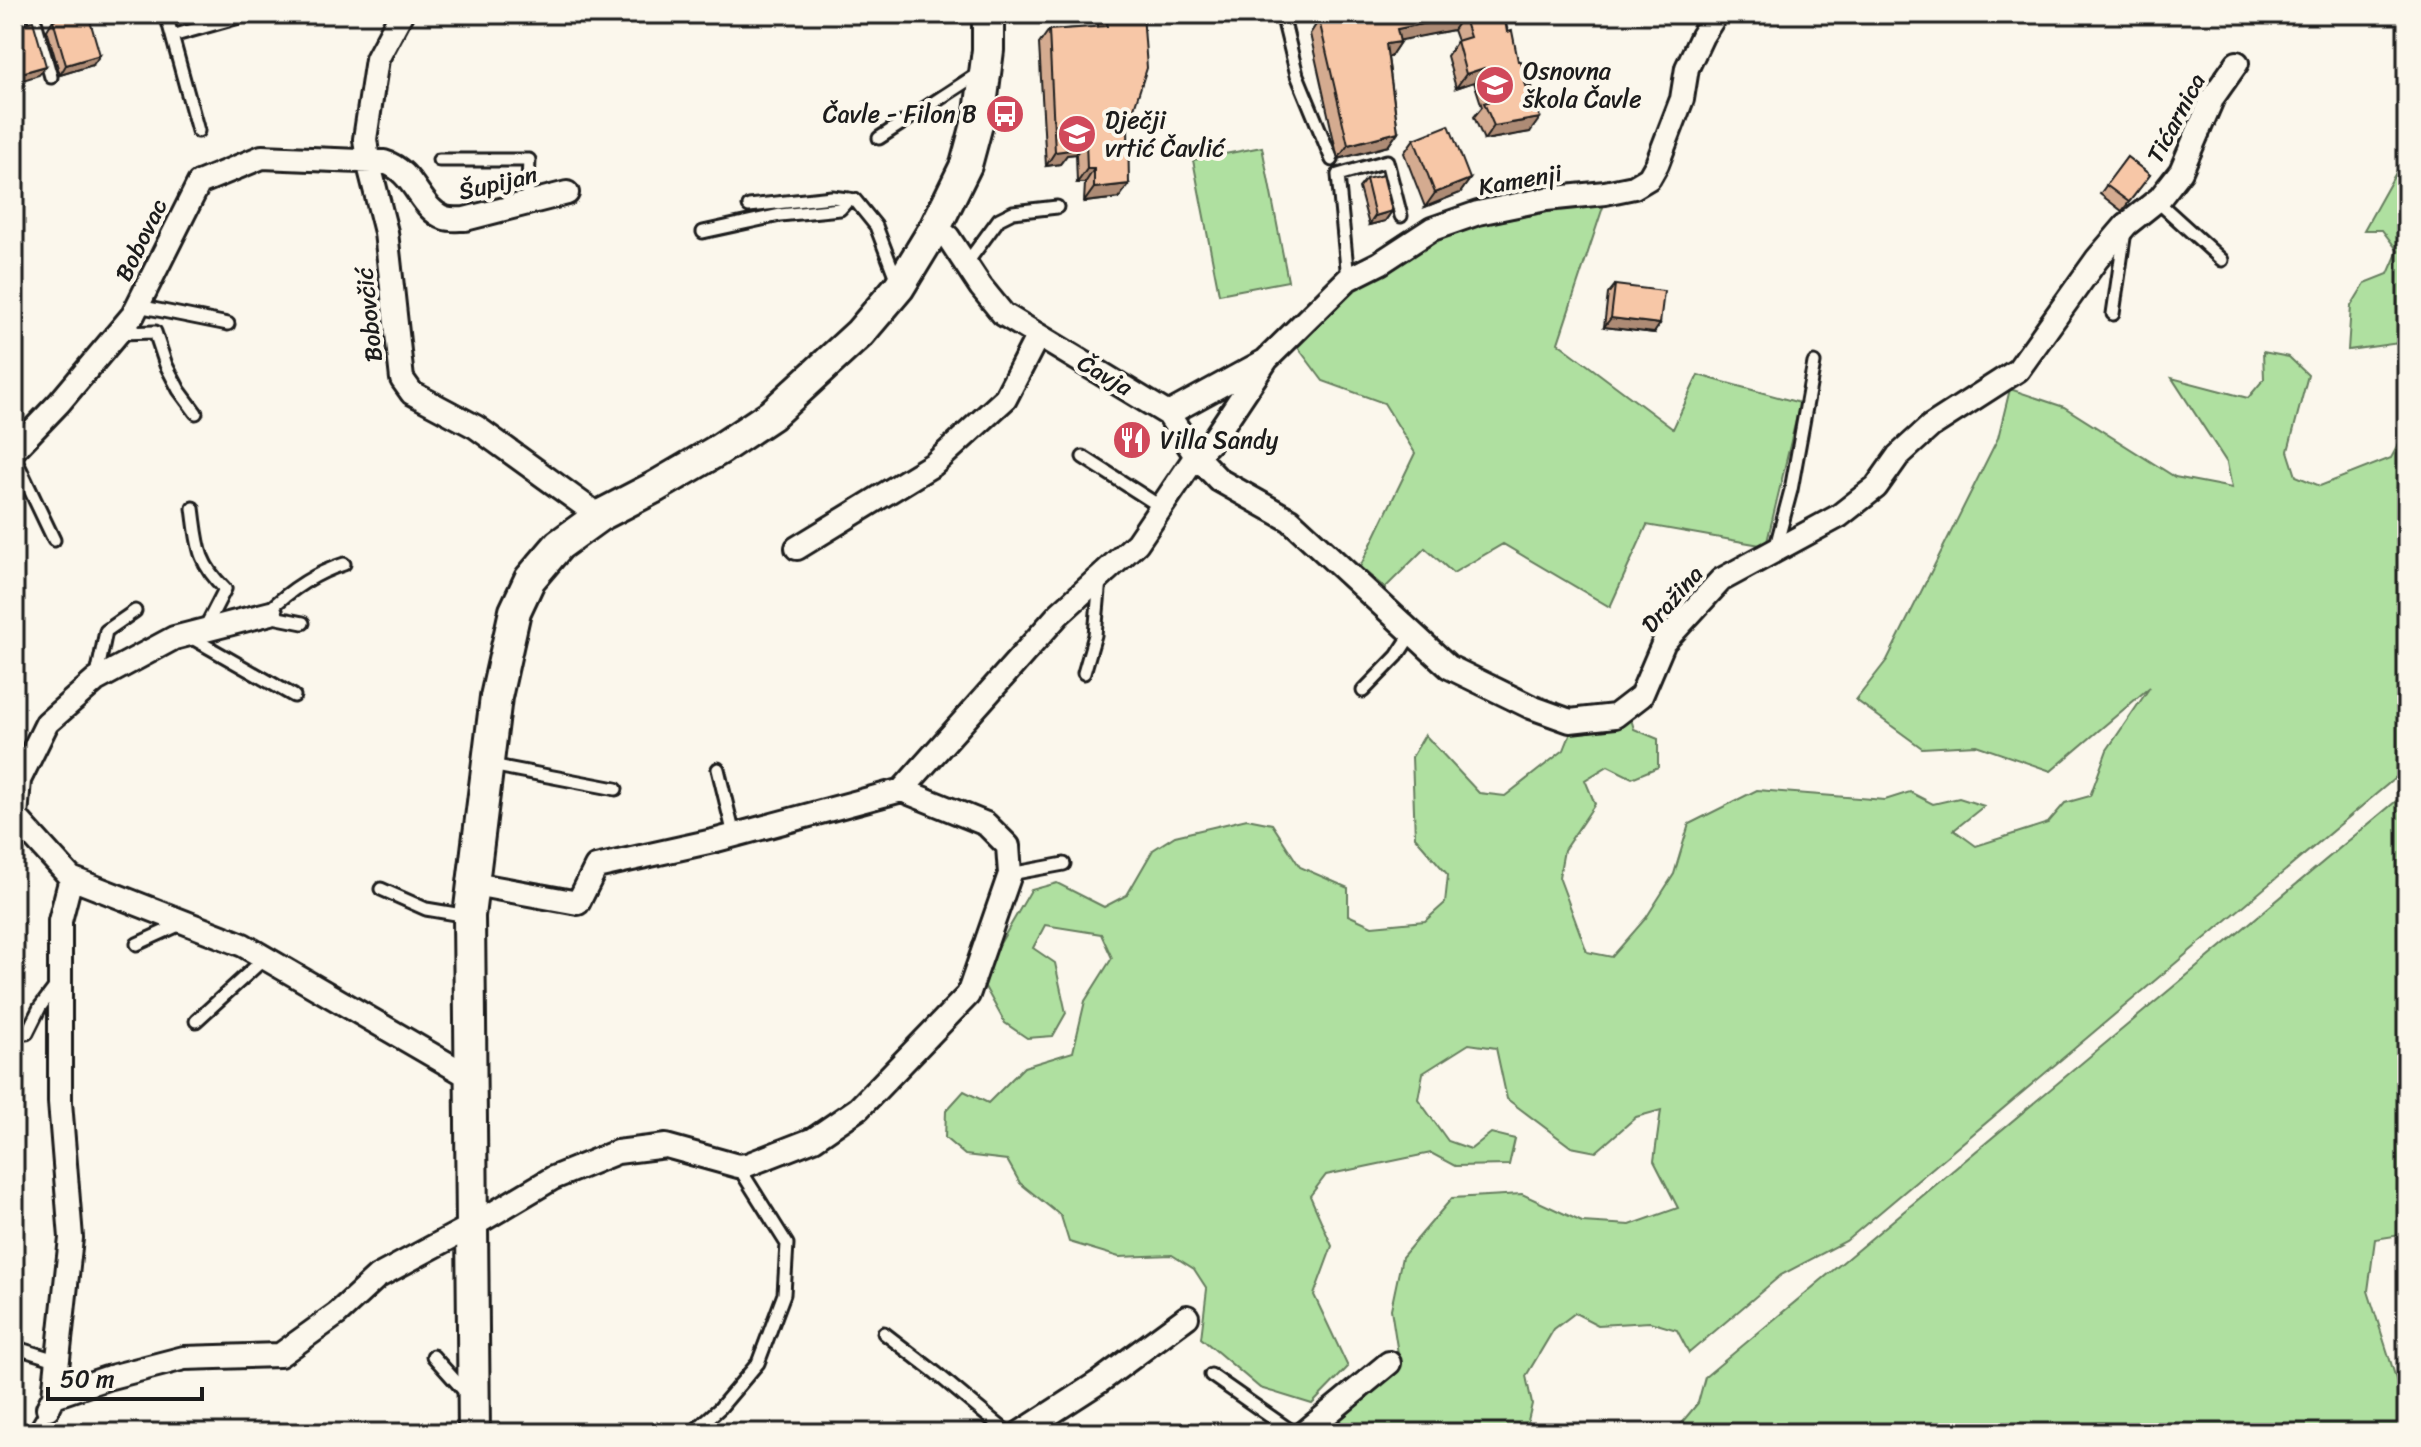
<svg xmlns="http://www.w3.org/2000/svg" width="2421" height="1447" viewBox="0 0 2421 1447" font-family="Sriracha,sans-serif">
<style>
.green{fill:#afe0a0;stroke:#667e5e;stroke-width:2}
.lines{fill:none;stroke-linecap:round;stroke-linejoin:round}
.service-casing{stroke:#1c1c1c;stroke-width:17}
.minor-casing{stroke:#1c1c1c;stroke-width:28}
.secondary-casing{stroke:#1c1c1c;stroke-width:36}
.service{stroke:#fbf7ec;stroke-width:11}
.minor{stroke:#fbf7ec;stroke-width:22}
.secondary{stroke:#fbf7ec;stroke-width:30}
.wall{fill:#d4ab90;stroke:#1c1c1c;stroke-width:2}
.shaded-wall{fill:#ad8b75;stroke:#1c1c1c;stroke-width:2}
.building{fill:#f7c7a7;stroke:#1c1c1c;stroke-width:2}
.labels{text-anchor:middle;stroke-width:8;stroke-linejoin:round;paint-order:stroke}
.poi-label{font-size:24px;fill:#1c1c1c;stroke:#fbf7ec;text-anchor:start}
.street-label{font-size:24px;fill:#1c1c1c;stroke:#fbf7ec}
</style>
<rect width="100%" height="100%" fill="#fbf7ec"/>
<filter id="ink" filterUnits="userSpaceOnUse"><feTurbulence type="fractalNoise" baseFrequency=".0125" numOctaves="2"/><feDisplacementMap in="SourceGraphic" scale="16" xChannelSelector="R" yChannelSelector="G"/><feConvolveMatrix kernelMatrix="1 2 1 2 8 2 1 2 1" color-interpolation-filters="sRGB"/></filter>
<g filter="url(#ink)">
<!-- green -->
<path class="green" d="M 1262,147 L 1288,281 L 1219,294 L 1193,160 Z
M 2407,168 L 2407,351 L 2399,343 L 2348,350 L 2351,306 L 2365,283 L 2388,274 L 2398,251 L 2382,230 L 2364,230 L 2398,169 Z
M 1605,201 L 1558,343 L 1673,429 L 1698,375 L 1800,403 L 1766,546 L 1647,525 L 1610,607 L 1503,544 L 1453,573 L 1425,548 L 1385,588 L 1360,567 L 1415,453 L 1384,403 L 1323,381 L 1293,341 L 1357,283 L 1443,232 Z
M 2263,352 L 2289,357 L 2308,375 L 2288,451 L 2296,476 L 2320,486 L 2391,458 L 2407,429 L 2407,768 L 1846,1241 L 1781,1275 L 1689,1353 L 1677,1330 L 1650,1322 L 1598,1325 L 1575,1313 L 1554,1329 L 1526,1376 L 1532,1404 L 1525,1433 L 1320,1433 L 1353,1381 L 1399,1360 L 1391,1309 L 1402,1257 L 1452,1198 L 1522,1194 L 1582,1222 L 1630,1225 L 1678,1208 L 1654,1161 L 1661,1110 L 1636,1117 L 1596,1152 L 1571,1147 L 1507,1099 L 1496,1048 L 1469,1044 L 1423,1073 L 1418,1099 L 1448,1141 L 1471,1149 L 1491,1133 L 1515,1139 L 1509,1165 L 1455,1166 L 1431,1153 L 1326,1175 L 1310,1196 L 1332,1246 L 1314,1295 L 1348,1367 L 1312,1404 L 1260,1388 L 1201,1338 L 1207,1289 L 1194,1269 L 1172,1255 L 1119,1257 L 1069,1242 L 1061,1216 L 1020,1183 L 1007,1160 L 965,1155 L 945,1138 L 946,1111 L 964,1091 L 988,1103 L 1024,1067 L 1073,1052 L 1085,1001 L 1112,958 L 1101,934 L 1045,925 L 1033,948 L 1055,963 L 1066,1013 L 1053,1036 L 1027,1038 L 1005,1023 L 980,978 L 1031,890 L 1057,883 L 1104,907 L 1127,895 L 1153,850 L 1175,836 L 1247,819 L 1272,824 L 1300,867 L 1348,888 L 1348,915 L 1372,926 L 1425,921 L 1445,903 L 1448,875 L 1415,837 L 1412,757 L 1425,735 L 1479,793 L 1505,796 L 1564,750 L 1574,725 L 1597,728 L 1631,719 L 1634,729 L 1658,739 L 1658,767 L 1632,778 L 1608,766 L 1585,780 L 1595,804 L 1564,850 L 1559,877 L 1587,952 L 1612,957 L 1646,918 L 1674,874 L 1689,824 L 1757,790 L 1885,800 L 1910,792 L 1933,804 L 1959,798 L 1984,806 L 1954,830 L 1976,846 L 2048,823 L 2065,803 L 2090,796 L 2107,750 L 2150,687 L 2051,771 L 1976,745 L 1922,748 L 1856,700 L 1887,660 L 1998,438 L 2010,389 L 2064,407 L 2175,477 L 2232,488 L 2227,463 L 2172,378 L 2248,398 L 2264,379 Z
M 2407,792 L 2407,1234 L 2375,1239 L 2368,1291 L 2398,1385 L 2407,1396 L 2407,1433 L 1673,1433 L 1698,1403 L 1705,1377 Z"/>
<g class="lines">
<defs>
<path id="service" d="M 33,14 L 51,77
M 166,14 L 198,131
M 1282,14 L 1297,75 L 1332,160
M 172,36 L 246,15
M 879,138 L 979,73
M 439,160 L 529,160 L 527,203
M 2157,201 L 2222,260
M 749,206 L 832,197 L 855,200 L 876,226 L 897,281
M 703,232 L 780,215 L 840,209 L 849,199
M 966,264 L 999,219 L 1013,212 L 1057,207
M 1348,279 L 1338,175 L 1387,161 L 1401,216
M 138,306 L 228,324
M 2113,314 L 2125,231
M 119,333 L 155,332 L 166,365 L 179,390 L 196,413
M 14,456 L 54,540
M 1083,457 L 1161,507
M 193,508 C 198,545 197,562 225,589 L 204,630
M 1775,550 L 1791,490 L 1814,363
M 267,612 C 289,591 315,573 344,564
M 268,616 L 303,623
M 187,635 L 294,696
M 1084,673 L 1095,635 L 1100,579
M 96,680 L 106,631 L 135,611
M 1363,691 L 1397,656 L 1412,633
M 491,765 L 616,789
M 718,769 L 734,835
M 1010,874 L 1064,864
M 381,889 L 426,909 L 468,916
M 137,944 L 183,923
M 196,1021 L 265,958
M 27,1033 L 40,1007 L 58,983
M 884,1333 L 936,1373 L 1008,1433
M 14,1347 L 59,1361
M 433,1356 L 467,1394
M 1211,1375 L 1294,1433
M 33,1433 L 48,1408
M 692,1433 L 720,1408 L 758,1363 L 784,1294 L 787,1244 L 738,1166"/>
<path id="minor" d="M 401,14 L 377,59 L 365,139 L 368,161 L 386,232 L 402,379 L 412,393 L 476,427 L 599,516
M 1716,14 L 1702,36 L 1687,68 L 1682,99 L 1657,164 L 1649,178 L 1634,187 L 1605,193 L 1546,199 L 1478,213 L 1432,229 L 1380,263 L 1348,279 L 1267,359 L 1215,437 L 1196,456 L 1219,480 L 1290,520 L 1449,667 L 1531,707 L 1570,721 L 1615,716 L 1641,696 L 1664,642 L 1721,580 L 1839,516 L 1876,487 L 1898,456 L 1931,426 L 2018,370 L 2097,259 L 2126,225 L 2160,198 L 2181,171 L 2213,97 L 2237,63
M 1168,414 L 1263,362
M 14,450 L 59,403 L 133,315 L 199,183 L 262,157 L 384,162 C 415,171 419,209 445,218 C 451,220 459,219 465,219 L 567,193
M 797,548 L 934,464 L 1005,399 L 1037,337
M 14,815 L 71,878 L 243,945 L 470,1077
M 16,816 L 19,780 L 47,723 L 96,680 L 174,638 L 271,613
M 474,884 L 578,903 L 596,867 L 713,841 L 902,790 L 1059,614 L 1137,543 L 1196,456 L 1168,414 L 1003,314 L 981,287 L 948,237 L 935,228
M 54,1396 L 71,1238 L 60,1102 L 60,921 L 71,878
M 48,1408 L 54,1396 L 107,1378 L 184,1358 L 280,1355 L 337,1314 L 377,1277 L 472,1226 L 553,1178 L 617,1152 L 666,1146 L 738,1166 L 747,1165 L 814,1139 L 859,1108 L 968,995 L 1010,874 L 1008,846 L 986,824 L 902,790
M 1020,1433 L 1099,1382 L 1187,1317
M 1304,1433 L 1389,1363"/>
<path id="secondary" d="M 474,1433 L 469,916 L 496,697 L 515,611 L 530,579 L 559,545 L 599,516 L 655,487 L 720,449 L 771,415 L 860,333 L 899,287 L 935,228 L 966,165 L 980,113 L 988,50 L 988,14"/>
</defs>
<!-- service casing -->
<use href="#service" class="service-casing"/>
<!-- minor casing -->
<use href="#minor" class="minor-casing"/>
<!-- secondary casing -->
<use href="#secondary" class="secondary-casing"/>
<!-- service -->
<use href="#service" class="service"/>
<!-- minor -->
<use href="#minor" class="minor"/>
<!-- secondary -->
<use href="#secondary" class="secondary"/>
</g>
<!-- wall -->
<path class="wall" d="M 1104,14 L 1143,14 L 1119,198 L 1084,202 L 1085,183 L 1077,183 L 1076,154 L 1067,155 L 1060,164 L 1046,166 L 1039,44 L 1049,30 L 1098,27 L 1098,22 Z
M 1347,14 L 1504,14 L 1530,132 L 1484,140 L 1474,117 L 1482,107 L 1474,82 L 1456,88 L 1447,56 L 1457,41 L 1453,30 L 1399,40 L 1400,42 L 1390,57 L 1388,57 L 1398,132 L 1388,146 L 1338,159 L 1310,34 L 1319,20 L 1347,15 Z
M 53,20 L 93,65 L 60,75 L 47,30 Z
M 1414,139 L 1470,179 L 1460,193 L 1425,207 L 1404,153 Z
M 2127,157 L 2150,175 L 2122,211 L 2100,194 Z
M 1366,179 L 1392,211 L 1385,221 L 1369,225 L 1359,188 Z
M 1615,285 L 1654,333 L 1604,327 L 1608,294 Z"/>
<!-- shaded-wall -->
<path class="shaded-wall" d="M 1463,16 L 1453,30 L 1387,43 L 1397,29 Z
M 1400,42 L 1390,57 L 1376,58 L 1386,44 Z
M 100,55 L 93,65 L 60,75 L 66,65 Z
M 46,66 L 39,75 L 14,83 L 14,75 Z
M 1484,68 L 1474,82 L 1456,88 L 1466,74 Z
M 1540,118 L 1530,132 L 1484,140 L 1494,126 Z
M 1398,132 L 1388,146 L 1338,159 L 1348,145 Z
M 1086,140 L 1076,154 L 1067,155 L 1060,164 L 1046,166 L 1055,152 L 1071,141 Z
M 1087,169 L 1094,169 L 1085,183 L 1077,183 Z
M 1470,179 L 1460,193 L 1425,207 L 1435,193 Z
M 1129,184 L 1119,198 L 1084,202 L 1094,188 Z
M 1392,211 L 1385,221 L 1369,225 L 1375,216 Z
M 1611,318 L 1660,324 L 1654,333 L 1604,327 Z"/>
<!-- building -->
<path class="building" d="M 75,14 L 88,14 L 100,55 L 66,65 L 53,20 Z
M 1108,14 L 1143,14 L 1147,68 L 1128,127 L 1129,184 L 1094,188 L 1094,169 L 1087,169 L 1086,140 L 1071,141 L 1070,150 L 1055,152 L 1049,30 L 1107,26 Z
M 1355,14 L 1504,14 L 1507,32 L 1512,31 L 1518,61 L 1521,61 L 1526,87 L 1532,86 L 1540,118 L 1494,126 L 1484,103 L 1494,100 L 1484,68 L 1466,74 L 1457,41 L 1470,37 L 1463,16 L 1397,29 L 1400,42 L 1386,44 L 1398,132 L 1348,145 L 1319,20 Z
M 33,21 L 46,66 L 14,75 L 14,26 Z
M 1449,125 L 1470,179 L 1435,193 L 1414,139 Z
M 2127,157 L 2150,175 L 2129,202 L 2106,185 Z
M 1383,175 L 1392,211 L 1375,216 L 1366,179 Z
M 1615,285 L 1664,291 L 1660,324 L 1611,318 Z"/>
</g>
<!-- icons -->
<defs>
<symbol id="school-disc" viewBox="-11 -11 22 22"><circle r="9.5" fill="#d1495b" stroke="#fbf7ec"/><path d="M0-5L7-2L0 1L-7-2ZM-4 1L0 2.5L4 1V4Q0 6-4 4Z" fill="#fff"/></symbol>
<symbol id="bus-disc" viewBox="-11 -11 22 22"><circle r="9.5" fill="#d1495b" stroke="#fbf7ec"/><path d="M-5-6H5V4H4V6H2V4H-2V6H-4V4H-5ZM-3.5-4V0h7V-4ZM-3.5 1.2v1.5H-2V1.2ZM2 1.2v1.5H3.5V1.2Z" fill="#fff"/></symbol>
<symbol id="restaurant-disc" viewBox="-11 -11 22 22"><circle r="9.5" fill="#d1495b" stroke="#fbf7ec"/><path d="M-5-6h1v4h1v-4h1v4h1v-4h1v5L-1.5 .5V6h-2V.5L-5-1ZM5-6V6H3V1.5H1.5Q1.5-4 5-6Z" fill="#fff"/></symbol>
</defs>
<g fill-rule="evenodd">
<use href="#school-disc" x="1473" y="63" width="44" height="44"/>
<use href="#bus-disc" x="983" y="92" width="44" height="44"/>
<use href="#school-disc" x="1055" y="112" width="44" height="44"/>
<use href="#restaurant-disc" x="1110" y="418" width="44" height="44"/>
</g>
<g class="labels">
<!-- poi labels -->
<g class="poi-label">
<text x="1523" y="79">Osnovna<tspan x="1523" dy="28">škola Čavle</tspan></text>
<text x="977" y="122" text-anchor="end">Čavle - Filon B</text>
<text x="1105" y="128">Dječji<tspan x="1105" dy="28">vrtić Čavlić</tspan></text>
<text x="1160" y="448">Villa Sandy</text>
</g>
<!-- street labels -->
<g class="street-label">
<text transform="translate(2176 118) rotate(-62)" y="8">Tićarnica</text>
<text transform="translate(1520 180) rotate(-10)" y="8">Kamenji</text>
<text transform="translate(498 183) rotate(-13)" y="8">Šupijan</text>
<text transform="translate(141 240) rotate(-64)" y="8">Bobovac</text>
<text transform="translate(369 315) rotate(-96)" y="8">Bobovčić</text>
<text transform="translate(1105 375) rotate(30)" y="8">Čavja</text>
<text transform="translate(1672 599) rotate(-49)" y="8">Dražina</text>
</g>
</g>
<!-- margin -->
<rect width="2421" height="1447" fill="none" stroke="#fbf7ec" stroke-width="48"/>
<rect x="24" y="24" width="2373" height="1399" fill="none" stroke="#1c1c1c" stroke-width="3" filter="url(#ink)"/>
<!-- scale -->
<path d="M48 1387v12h154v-12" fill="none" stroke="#1c1c1c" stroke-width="4"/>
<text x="60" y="1387" font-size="24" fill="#1c1c1c" stroke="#fbf7ec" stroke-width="6" paint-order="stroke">50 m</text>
</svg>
